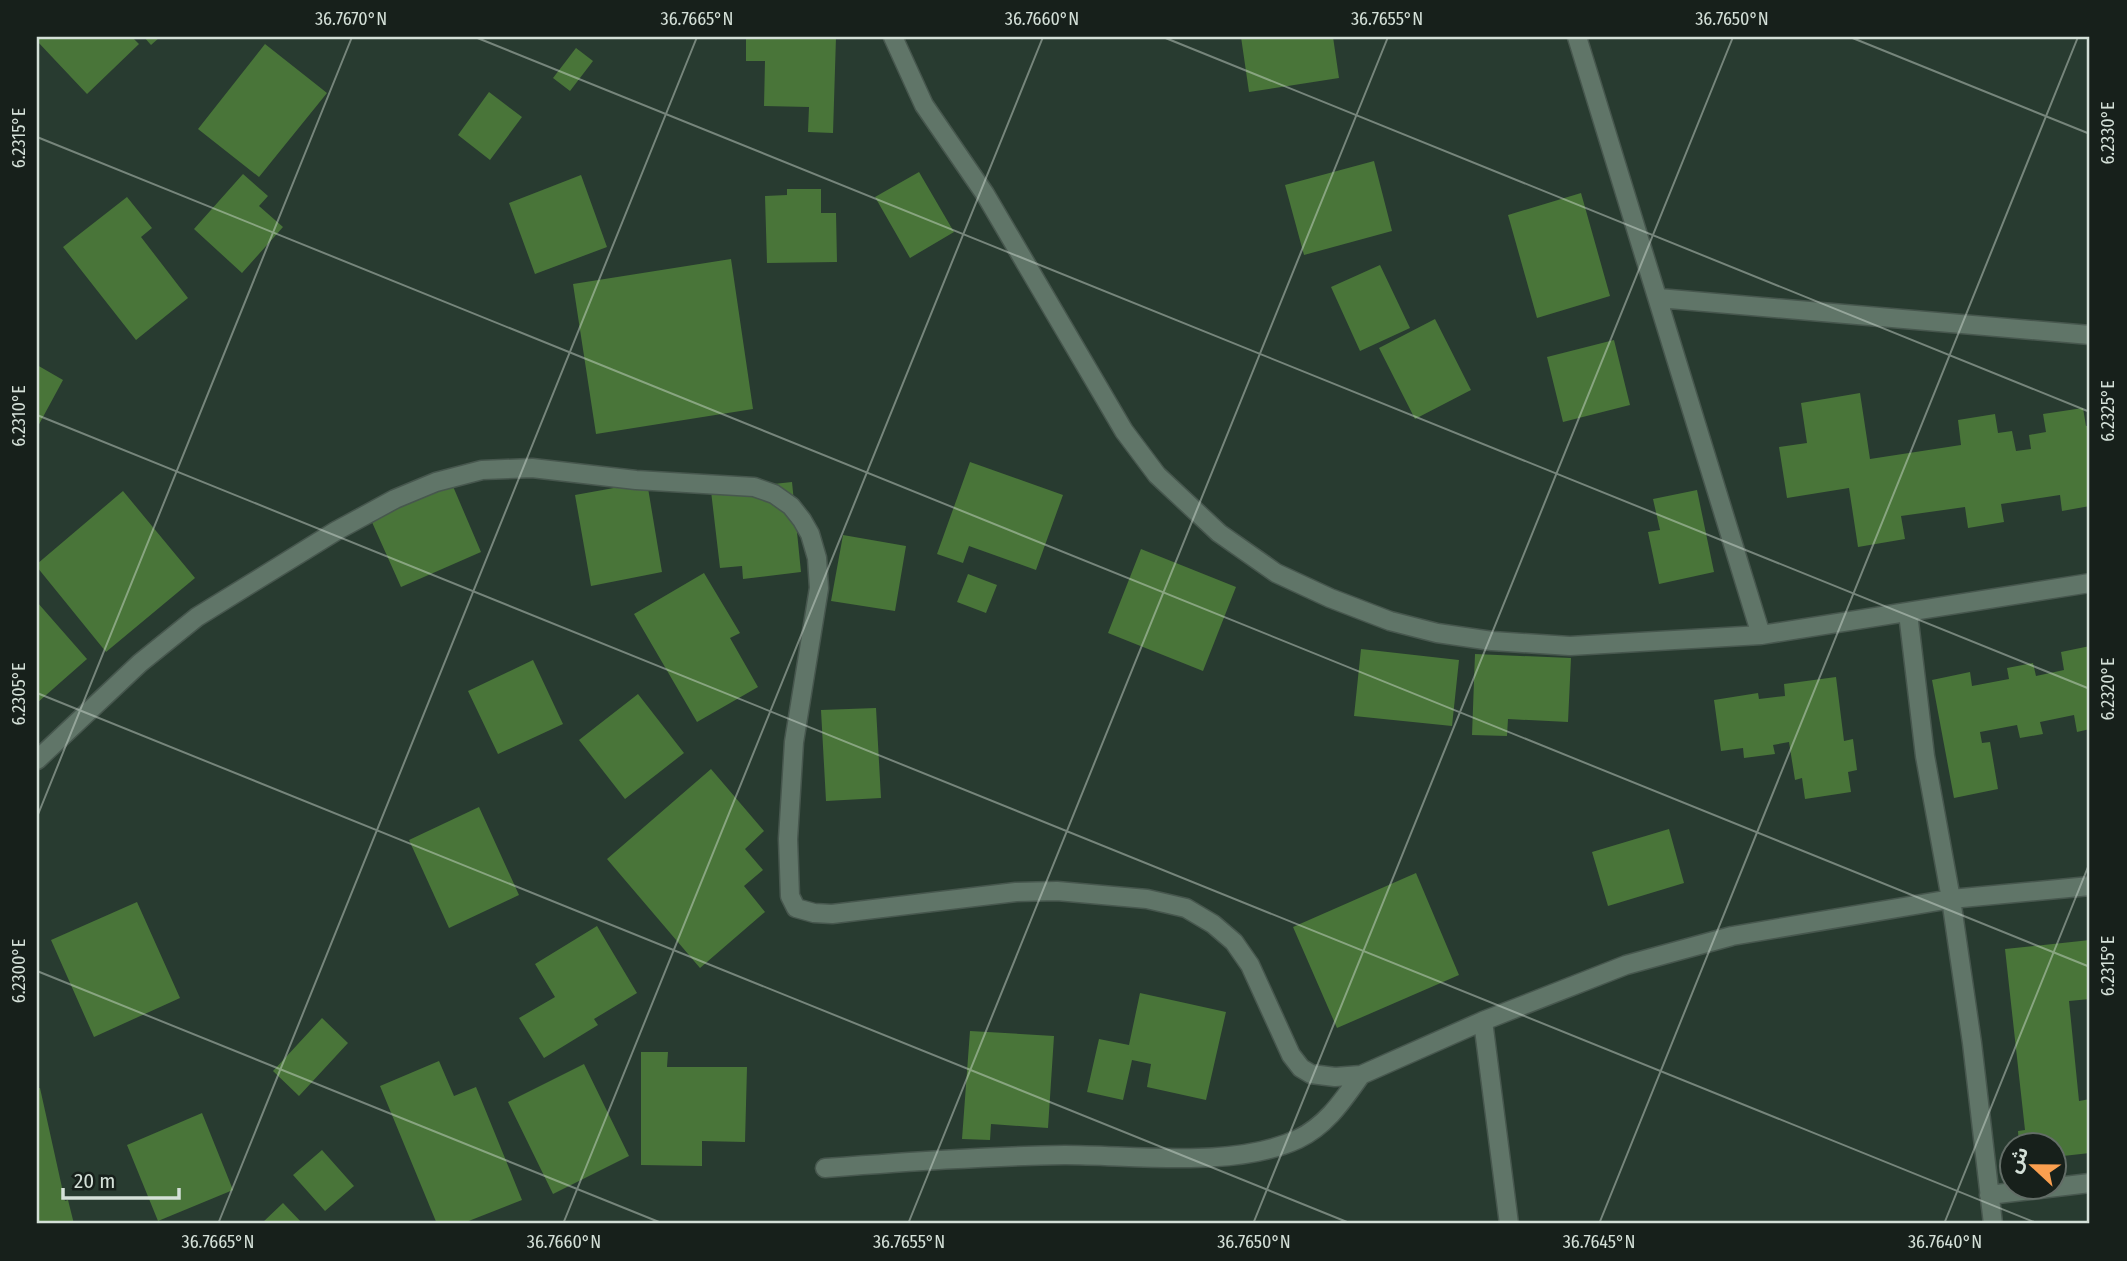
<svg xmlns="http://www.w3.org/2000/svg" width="2127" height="1261" viewBox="0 0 2127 1261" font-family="'Fira Sans Condensed','Noto Sans Arabic',sans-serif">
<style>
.building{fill:#497539}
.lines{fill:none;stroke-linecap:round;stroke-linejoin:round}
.minor-casing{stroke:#47574e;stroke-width:21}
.minor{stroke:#607568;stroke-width:18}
.ticks{fill:none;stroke:#d4e0d8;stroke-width:2;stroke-opacity:0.45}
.neatline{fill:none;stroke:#d4e0d8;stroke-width:2.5}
.ticks-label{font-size:18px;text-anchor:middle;fill:#d4e0d8}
</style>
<rect width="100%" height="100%" fill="#283b30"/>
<!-- building -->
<path class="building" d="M 37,37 L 132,37 L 139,44 L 87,94 L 37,41 Z
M 144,37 L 160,37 L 151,45 Z
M 746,37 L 836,37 L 833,133 L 808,132 L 809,107 L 764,106 L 765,61 L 746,61 Z
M 1241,37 L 1333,37 L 1339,78 L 1249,92 Z
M 265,44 L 327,93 L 259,177 L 198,129 Z
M 576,48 L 593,61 L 570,91 L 553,78 Z
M 489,92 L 522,117 L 490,160 L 458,135 Z
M 1374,161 L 1392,231 L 1304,255 L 1285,185 Z
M 919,172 L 954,232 L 910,258 L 875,197 Z
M 243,174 L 268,196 L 259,206 L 283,227 L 242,273 L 194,229 Z
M 581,175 L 607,247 L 535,274 L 509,203 Z
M 787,189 L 821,189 L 821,213 L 836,213 L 837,262 L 767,263 L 765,196 L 787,195 Z
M 1581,193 L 1610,296 L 1537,318 L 1508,215 Z
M 127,197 L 152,228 L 141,237 L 188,298 L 136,340 L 63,247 Z
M 731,259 L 753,409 L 596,434 L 573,284 Z
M 1380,265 L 1410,328 L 1360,351 L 1331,287 Z
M 1435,319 L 1471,390 L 1415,419 L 1379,348 Z
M 1614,340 L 1630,405 L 1563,422 L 1547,357 Z
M 37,365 L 63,380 L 37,428 Z
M 1860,393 L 1870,459 L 1961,445 L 1958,420 L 1995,414 L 1998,433 L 2012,431 L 2016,451 L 2031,449 L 2029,435 L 2046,432 L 2043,414 L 2083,408 L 2086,426 L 2090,426 L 2090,506 L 2062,511 L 2060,495 L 2001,504 L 2004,522 L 1968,528 L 1965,507 L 1901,516 L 1905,539 L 1858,547 L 1849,488 L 1787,498 L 1779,447 L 1807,443 L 1801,403 Z
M 970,462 L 1063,495 L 1036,570 L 969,546 L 963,563 L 937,554 Z
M 647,482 L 662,572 L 591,586 L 575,495 Z
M 792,482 L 801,572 L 743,579 L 742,566 L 720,568 L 711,491 Z
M 452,484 L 481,552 L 401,587 L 371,520 Z
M 1697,490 L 1714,572 L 1659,584 L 1648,532 L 1660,530 L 1653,499 Z
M 123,491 L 195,578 L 106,652 L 37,567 L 37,564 Z
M 843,535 L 906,546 L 895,611 L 831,601 Z
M 1141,549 L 1236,587 L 1203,671 L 1108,633 Z
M 704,573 L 740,633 L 730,638 L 758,687 L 697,722 L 634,614 Z
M 968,574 L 997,585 L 986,613 L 957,602 Z
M 37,602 L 87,659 L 37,703 Z
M 2090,646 L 2090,729 L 2077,732 L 2074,715 L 2040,722 L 2043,734 L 2020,738 L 2017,725 L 1980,732 L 1982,743 L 1990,742 L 1998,789 L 1954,798 L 1932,680 L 1970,672 L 1972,686 L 2009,679 L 2007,668 L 2033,663 L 2036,676 L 2064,670 L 2061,652 Z
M 1361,649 L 1459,660 L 1452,726 L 1354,716 Z
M 1475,654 L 1571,658 L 1568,722 L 1508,719 L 1507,736 L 1472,735 Z
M 533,660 L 563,724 L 498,754 L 468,691 Z
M 1836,677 L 1844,741 L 1853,739 L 1857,770 L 1848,772 L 1851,792 L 1805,799 L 1802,778 L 1795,780 L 1789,742 L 1773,745 L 1775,754 L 1744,758 L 1743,748 L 1721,751 L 1714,700 L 1758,693 L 1759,699 L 1785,696 L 1784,684 Z
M 638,694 L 684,753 L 625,799 L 579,740 Z
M 876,708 L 881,798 L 826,801 L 821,710 Z
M 711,769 L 764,831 L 745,849 L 763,870 L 744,886 L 765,912 L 700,968 L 607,859 Z
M 479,807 L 519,895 L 449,928 L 409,840 Z
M 1669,829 L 1684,883 L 1608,906 L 1592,852 Z
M 1416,873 L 1459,975 L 1337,1028 L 1293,927 Z
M 137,902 L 180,998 L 94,1037 L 51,940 Z
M 597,926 L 637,993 L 594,1019 L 598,1025 L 544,1058 L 519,1018 L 555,997 L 535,964 Z
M 2090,940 L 2090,999 L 2069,1001 L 2079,1101 L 2090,1099 L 2090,1153 L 2054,1157 L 2054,1146 L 2019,1146 L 2018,1131 L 2025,1130 L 2005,949 Z
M 1140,993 L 1226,1012 L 1206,1100 L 1147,1087 L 1151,1064 L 1132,1060 L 1123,1100 L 1087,1092 L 1099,1039 L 1129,1045 Z
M 322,1018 L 348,1043 L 299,1096 L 273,1071 Z
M 970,1031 L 1054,1036 L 1048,1128 L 991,1124 L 990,1140 L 962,1139 Z
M 641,1052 L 668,1052 L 667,1067 L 747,1067 L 745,1142 L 702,1141 L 702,1166 L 641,1165 Z
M 439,1061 L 454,1096 L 476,1087 L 522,1200 L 461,1224 L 437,1224 L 380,1086 Z
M 584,1064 L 629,1156 L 553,1194 L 508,1102 Z
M 37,1088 L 40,1088 L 65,1201 L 68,1200 L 74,1224 L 37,1224 Z
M 202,1113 L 233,1190 L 158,1221 L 127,1145 Z
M 322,1150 L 354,1186 L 325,1211 L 293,1175 Z
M 283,1203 L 303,1224 L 261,1224 Z"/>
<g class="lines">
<defs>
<path id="minor" d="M 893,37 L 924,105 L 985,194 L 1124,431 L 1157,475 L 1219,533 L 1276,573 L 1330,598 L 1390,621 L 1437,633 L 1492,641 L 1570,646 L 1761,635 L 2090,583
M 1577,37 L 1761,635
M 1658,298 L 2090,335
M 1908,613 L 1925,756 L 1951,899 L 1972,1043 L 1993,1224
M 37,760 L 140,663 L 197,617 L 336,531 L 395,499 L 436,482 L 482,470 L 532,468 L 636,480 L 754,487 L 774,494 L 791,506 L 802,520 L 810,534 L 817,558 L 819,588 L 794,742 L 788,839 L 790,896 L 796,908 L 814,913 L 832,914 L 1016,892 L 1057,891 L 1147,899 L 1186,908 L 1213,924 L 1234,942 L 1250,965 L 1291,1055 L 1301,1068 L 1311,1074 L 1335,1077 L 1361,1075 L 1483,1021 L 1626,965 L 1732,936 L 1951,899 L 2090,886
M 1483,1021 L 1509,1224
M 825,1168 C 905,1162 985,1156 1065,1155 C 1135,1155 1234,1169 1298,1139 C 1327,1125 1343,1100 1361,1075
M 1989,1195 L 2090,1183"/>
</defs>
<!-- minor casing -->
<use href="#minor" class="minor-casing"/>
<!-- minor -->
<use href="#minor" class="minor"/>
</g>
<!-- ticks -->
<path class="ticks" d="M 475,37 L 2090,689M 1163,37 L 2090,412M 1850,37 L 2090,134M 37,137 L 2090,967M 37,415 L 2039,1224M 37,693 L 1352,1224M 37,817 L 352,37M 37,971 L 664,1224M 218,1224 L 697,37M 563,1224 L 1043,37M 908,1224 L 1388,37M 1253,1224 L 1733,37M 1599,1224 L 2078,37M 1944,1224 L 2090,862"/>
<!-- border -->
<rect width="2127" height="1261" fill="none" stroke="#17201b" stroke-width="77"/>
<!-- north arrow -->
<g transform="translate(2033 1166) rotate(292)"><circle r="33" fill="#17201b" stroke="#636d67" stroke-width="2"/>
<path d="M0-5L12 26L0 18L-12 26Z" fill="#fa9f4f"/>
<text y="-10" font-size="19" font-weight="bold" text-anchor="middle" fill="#d4e0d8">ش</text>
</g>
<!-- scale -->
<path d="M63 1188v10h116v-10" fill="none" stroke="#d4e0d8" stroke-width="3.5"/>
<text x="74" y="1188" font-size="21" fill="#d4e0d8" stroke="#17201b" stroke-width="5" paint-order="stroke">20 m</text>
<rect x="38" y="38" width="2050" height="1184" class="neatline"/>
<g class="ticks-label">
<text x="351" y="25">36.7670°N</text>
<text x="697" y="25">36.7665°N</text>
<text x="1042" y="25">36.7660°N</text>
<text x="1387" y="25">36.7655°N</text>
<text x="1732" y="25">36.7650°N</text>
<text transform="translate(2108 133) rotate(-90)" y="6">6.2330°E</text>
<text transform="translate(19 138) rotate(-90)" y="6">6.2315°E</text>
<text transform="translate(2108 411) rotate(-90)" y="6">6.2325°E</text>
<text transform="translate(19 416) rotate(-90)" y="6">6.2310°E</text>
<text transform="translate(2108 689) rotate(-90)" y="6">6.2320°E</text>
<text transform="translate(19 694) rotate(-90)" y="6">6.2305°E</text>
<text transform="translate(2108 966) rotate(-90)" y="6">6.2315°E</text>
<text transform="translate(19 971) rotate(-90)" y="6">6.2300°E</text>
<text x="218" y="1248">36.7665°N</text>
<text x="564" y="1248">36.7660°N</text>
<text x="909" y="1248">36.7655°N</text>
<text x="1254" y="1248">36.7650°N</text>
<text x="1599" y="1248">36.7645°N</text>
<text x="1945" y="1248">36.7640°N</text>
</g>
</svg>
